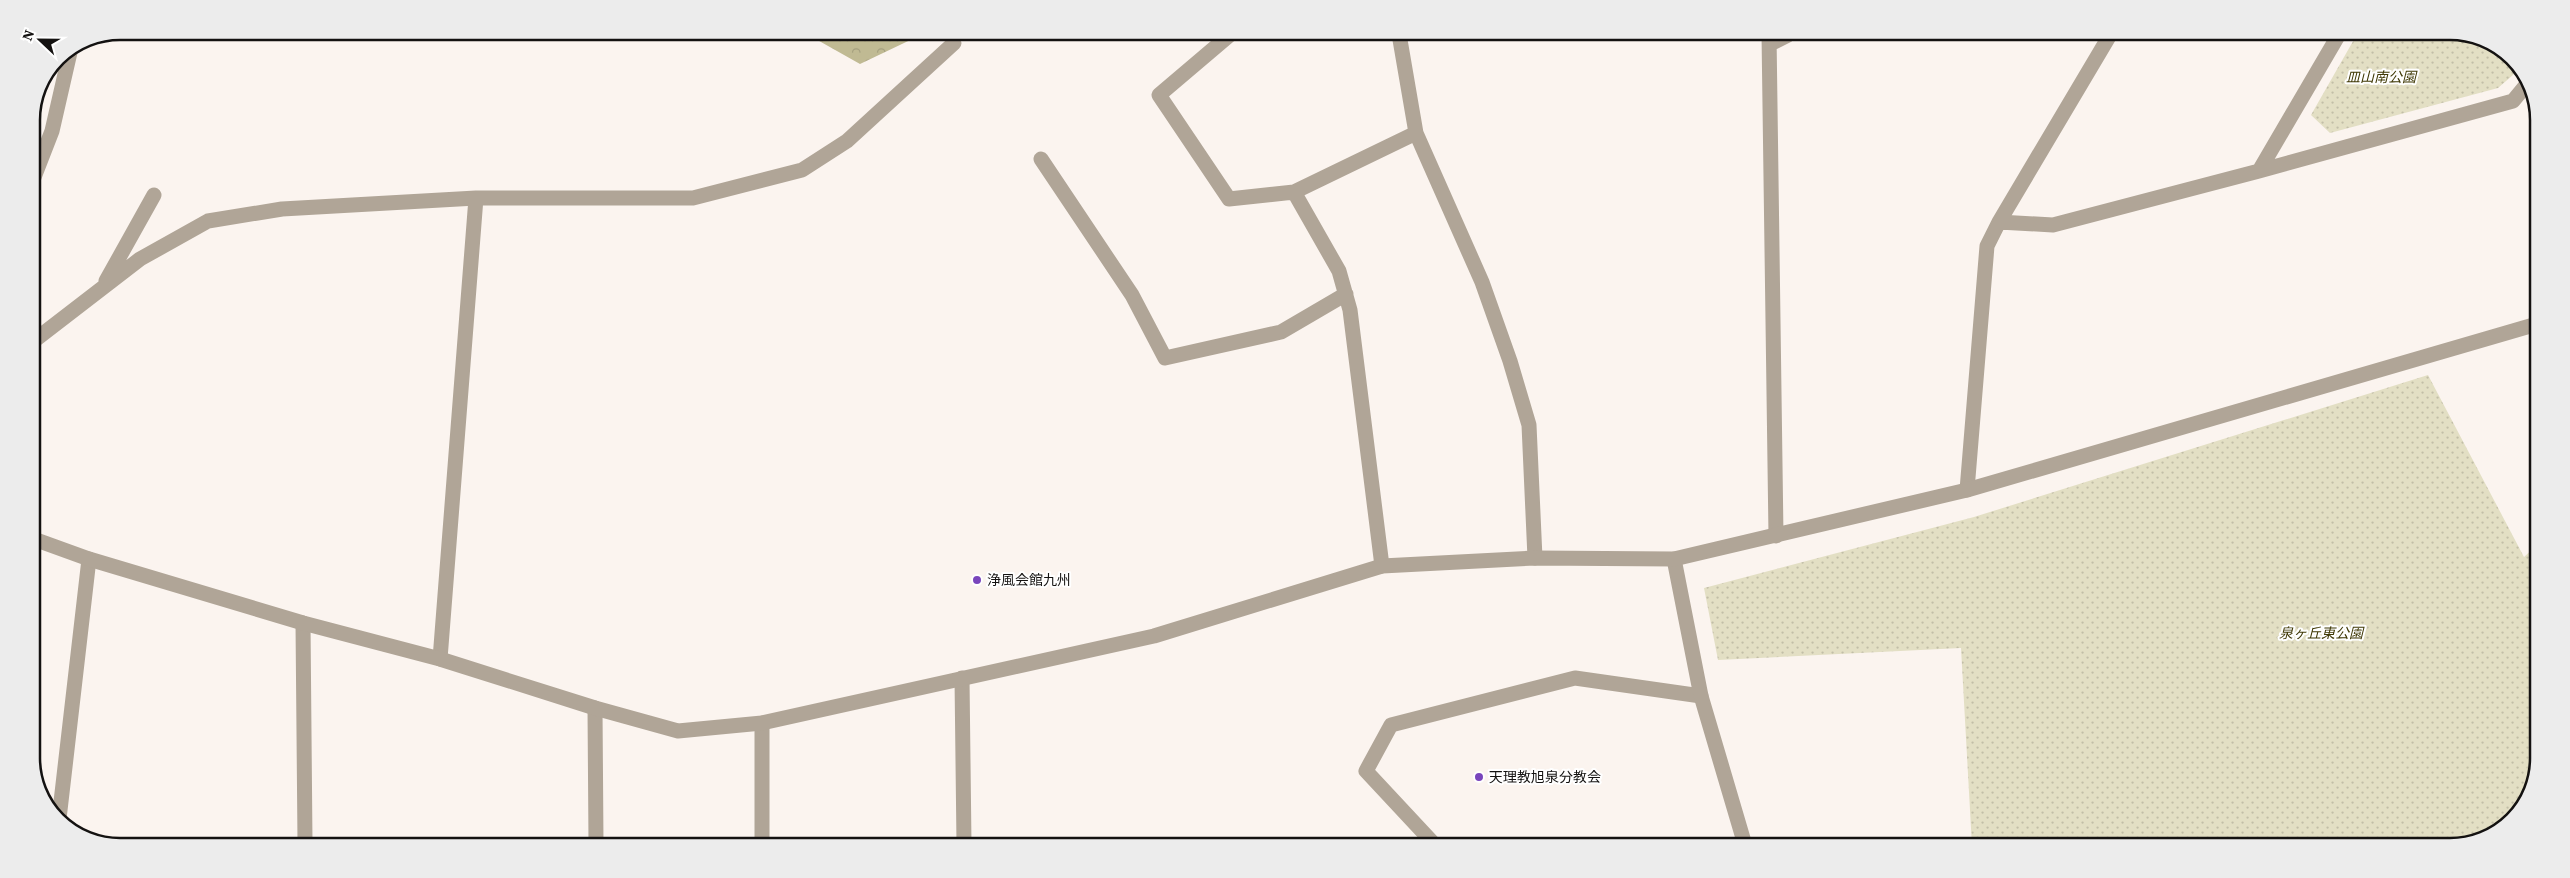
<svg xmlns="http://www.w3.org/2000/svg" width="2570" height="878" viewBox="0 0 2570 878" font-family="'Source Serif 4','Noto Sans JP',serif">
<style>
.forest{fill:url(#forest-crowns)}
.park{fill:url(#park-dots)}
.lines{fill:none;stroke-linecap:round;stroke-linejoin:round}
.service{stroke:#b0a597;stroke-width:15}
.minor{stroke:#b0a597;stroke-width:15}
.tertiary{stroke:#b0a597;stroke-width:15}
.poi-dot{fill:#7945bc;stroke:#fff;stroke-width:2}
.labels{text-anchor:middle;stroke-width:4;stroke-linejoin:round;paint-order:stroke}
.park-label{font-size:14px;font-style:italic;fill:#3f3805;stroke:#fff}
.poi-label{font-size:14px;fill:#141211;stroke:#fff;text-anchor:start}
.rim{fill:none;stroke:#141211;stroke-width:2.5}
</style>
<defs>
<pattern id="forest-crowns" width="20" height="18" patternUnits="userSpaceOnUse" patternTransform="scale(1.25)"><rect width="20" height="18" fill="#c0ba93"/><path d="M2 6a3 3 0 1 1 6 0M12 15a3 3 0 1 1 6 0" fill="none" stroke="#a49f7e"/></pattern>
<pattern id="park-dots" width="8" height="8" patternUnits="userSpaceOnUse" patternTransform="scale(1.25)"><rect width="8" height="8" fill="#e3dfc4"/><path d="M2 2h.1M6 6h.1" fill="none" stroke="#c2bea7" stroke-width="1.8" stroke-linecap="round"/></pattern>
</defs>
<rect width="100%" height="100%" fill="#fbf4ef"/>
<!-- forest -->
<path class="forest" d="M 601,32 L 659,32 L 626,37 Z
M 805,33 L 925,33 L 860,64 Z"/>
<!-- park -->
<path class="park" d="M 2356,36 L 2478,36 L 2521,68 L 2498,88 L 2330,133 L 2311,115 Z
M 2428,375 L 2524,557 L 2536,546 L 2534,786 L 2504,829 L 2450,847 L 1972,846 L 1961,648 L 1718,660 L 1704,588 L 1974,517 Z"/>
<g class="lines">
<!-- service -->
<path class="service" d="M 1435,845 L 1366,771 L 1391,725 L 1575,678 L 1701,696"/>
<!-- minor -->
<path class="minor" d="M 1232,33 L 1159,95 L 1229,199 L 1294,192 L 1416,133
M 1399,34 L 1416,133 L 1482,282 L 1510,361 L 1529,425 L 1535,558
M 1769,34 L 1776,536
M 1770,44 L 1788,35
M 1041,159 L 1132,295 L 1165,358 L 1281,332 L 1346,294
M 2259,171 L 2338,36
M 31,185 L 52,131 L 71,48
M 1294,192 L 1339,271 L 1350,310 L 1382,566
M 1999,222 L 2053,225 L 2259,171 L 2513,101 L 2527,84
M 106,281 L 154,195
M 31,343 L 140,259 L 208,221 L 282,209 L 476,198
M 1967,490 L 1987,246 L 1999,222 L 2110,35
M 1674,559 L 1701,696 L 1745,845
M 303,623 L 305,843
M 440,659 L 476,198 L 693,198 L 802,170 L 847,141 L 954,43
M 962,678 L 964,844
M 595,708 L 596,843
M 59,819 L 89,559
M 762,843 L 762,723"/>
<!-- tertiary -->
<path class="tertiary" d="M 31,538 L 89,559 L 303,623 L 440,659 L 595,708 L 678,731 L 762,723 L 1154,636 L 1382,566 L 1535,558 L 1674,559 L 1967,490 L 2537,324"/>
</g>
<!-- markers -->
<g class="poi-dot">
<circle cx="977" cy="580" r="5"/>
<circle cx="1479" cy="777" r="5"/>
</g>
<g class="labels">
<!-- park labels -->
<g class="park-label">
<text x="2381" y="82">皿山南公園</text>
<text x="2321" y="638">泉ヶ丘東公園</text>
</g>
<!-- poi labels -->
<g class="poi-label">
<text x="987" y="585">浄風会館九州</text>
<text x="1489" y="782">天理教旭泉分教会</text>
</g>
</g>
<!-- crop -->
<path d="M0 0H2570V878H0ZM120 40H2450A80 80 0 0 1 2530 120V758A80 80 0 0 1 2450 838H120A80 80 0 0 1 40 758V120A80 80 0 0 1 120 40Z" fill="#ececec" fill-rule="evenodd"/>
<path class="rim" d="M120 40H2450A80 80 0 0 1 2530 120V758A80 80 0 0 1 2450 838H120A80 80 0 0 1 40 758V120A80 80 0 0 1 120 40Z"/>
<!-- north arrow -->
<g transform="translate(40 40) rotate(292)" stroke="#ffffff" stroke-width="4" paint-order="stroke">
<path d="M0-4L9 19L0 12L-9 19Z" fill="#141211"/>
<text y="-8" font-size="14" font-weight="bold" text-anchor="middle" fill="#141211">N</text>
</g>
</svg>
